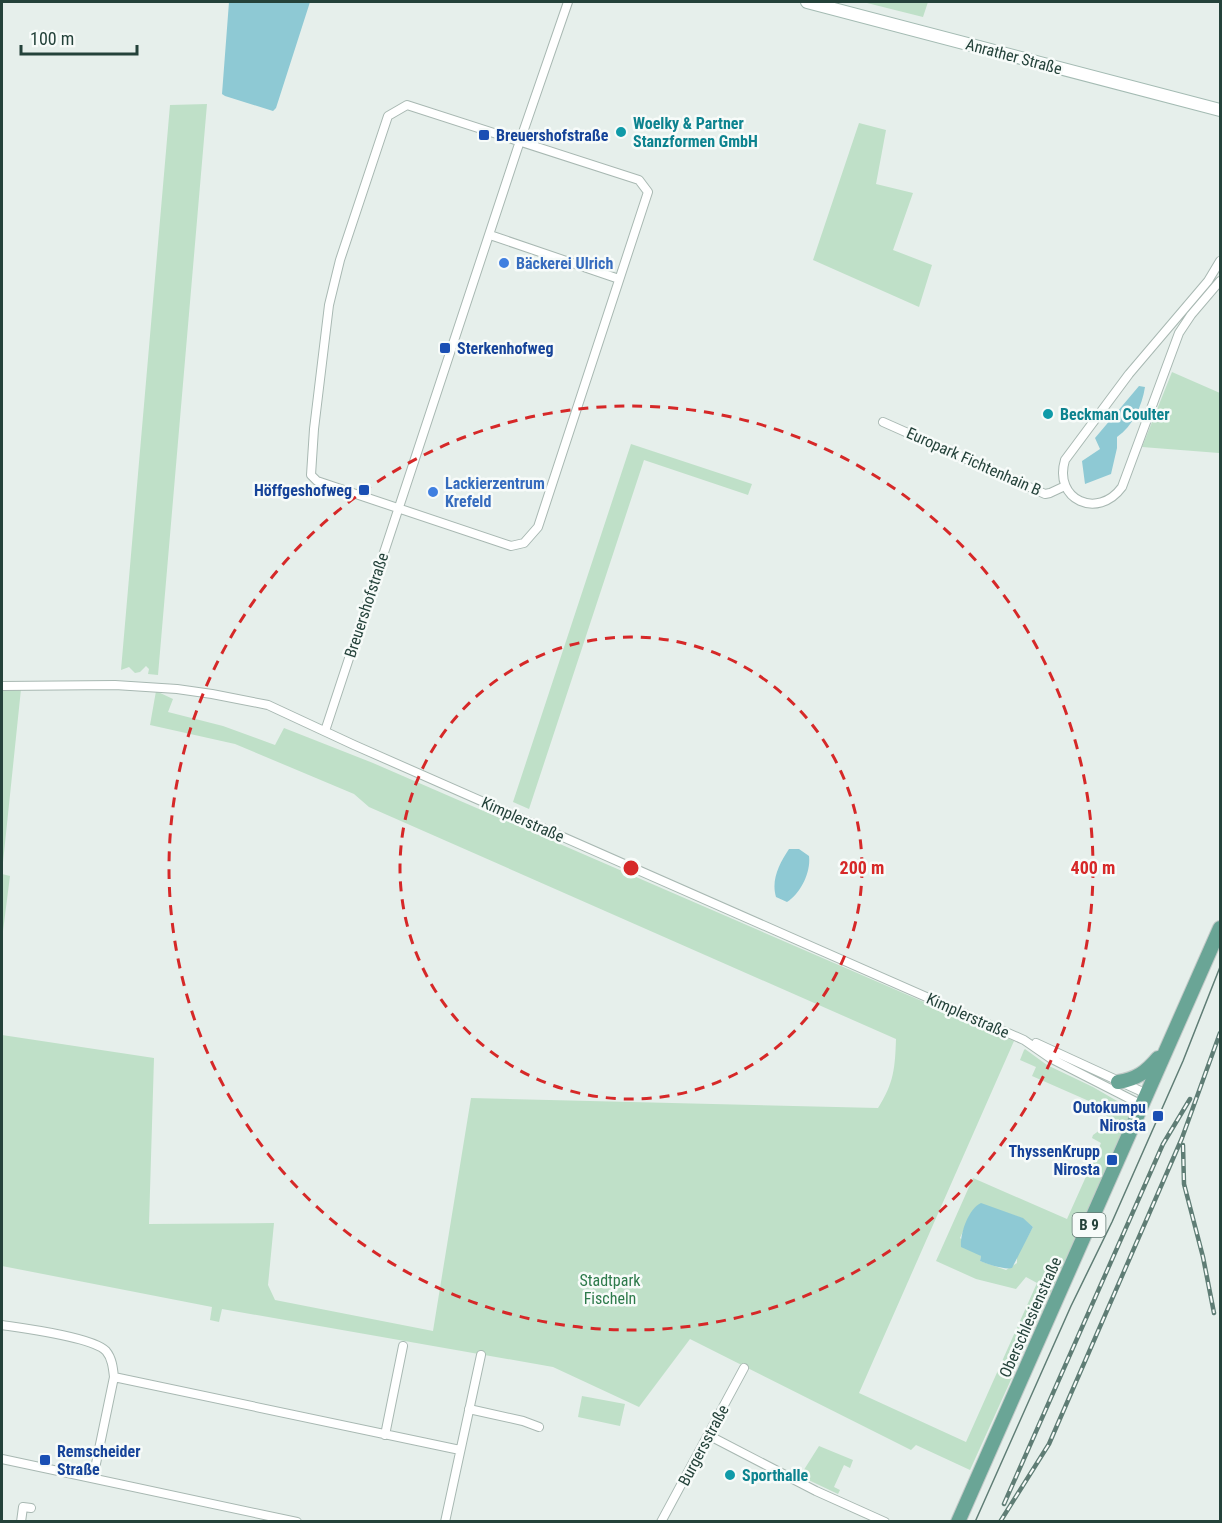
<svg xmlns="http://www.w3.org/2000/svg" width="1222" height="1523" viewBox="0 0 1222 1523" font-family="'Roboto Condensed',sans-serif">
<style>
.green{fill:#bfe0c8;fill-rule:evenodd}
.water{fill:#8ec9d4}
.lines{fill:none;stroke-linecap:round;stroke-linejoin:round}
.street-casing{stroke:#a8b8b2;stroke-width:10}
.secondary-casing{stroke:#a4bbb3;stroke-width:14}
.primary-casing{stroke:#c2cac8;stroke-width:16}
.street{stroke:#fff;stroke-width:8}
.secondary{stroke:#fff;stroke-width:12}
.primary{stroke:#6aa596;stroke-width:14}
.tram{stroke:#5f7d75;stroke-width:1.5}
.rail-casing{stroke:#5f7d75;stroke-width:4.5}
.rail{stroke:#f7fbf9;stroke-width:2;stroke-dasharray:7;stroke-linecap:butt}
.ring{fill:none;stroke:#d62828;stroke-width:3;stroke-dasharray:10 8}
.culture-dot{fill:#0f9aa8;stroke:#f7fbf9;stroke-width:2}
.transit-dot{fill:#1a4fb4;stroke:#f7fbf9;stroke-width:2}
.shop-dot{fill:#3f7fe0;stroke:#f7fbf9;stroke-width:2}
.labels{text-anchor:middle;stroke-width:5;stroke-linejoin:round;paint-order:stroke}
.shield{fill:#f7fbf9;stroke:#637a73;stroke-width:1.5}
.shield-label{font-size:15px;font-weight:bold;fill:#24423a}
.street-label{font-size:16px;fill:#24423a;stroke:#f7fbf9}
.culture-label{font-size:16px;font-weight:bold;fill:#0d838f;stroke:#f7fbf9;text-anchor:start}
.transit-label{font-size:16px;font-weight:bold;fill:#164399;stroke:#f7fbf9;text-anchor:start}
.shop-label{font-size:16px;font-weight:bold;fill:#366cbe;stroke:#f7fbf9;text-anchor:start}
.park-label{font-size:16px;fill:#2d7a4b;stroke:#f7fbf9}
.centre{fill:#d62828;stroke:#f7fbf9;stroke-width:3}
.ring-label{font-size:18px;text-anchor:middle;font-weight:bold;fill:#d62828;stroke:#f7fbf9;stroke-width:5;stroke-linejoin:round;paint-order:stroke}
</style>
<rect width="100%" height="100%" fill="#e6efeb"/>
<!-- green -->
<path class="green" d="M 863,2 L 928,2 L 923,17 Z
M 207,104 L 158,675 L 148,674 L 149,669 L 146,666 L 140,672 L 135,673 L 129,667 L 121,670 L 170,105 Z
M 859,123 L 886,130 L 876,184 L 913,193 L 893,250 L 932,265 L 919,307 L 813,260 Z
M 1172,372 L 1220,393 L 1219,453 L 1142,447 Z
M 631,444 L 752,484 L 748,495 L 644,460 L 529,809 L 513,802 Z
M 2,689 L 21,689 L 2,872 Z
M 156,691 L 173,699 L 168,712 L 223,726 L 275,745 L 284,728 L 373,763 L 1014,1041 L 859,1393 L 966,1442 L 1037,1283 L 1026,1277 L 1016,1289 L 976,1279 L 936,1261 L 973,1178 L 1067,1219 L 1101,1143 L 1092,1138 L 1093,1135 L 1100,1130 L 1107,1116 L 1099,1112 L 1098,1105 L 1032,1076 L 1036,1067 L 1020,1060 L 1024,1050 L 1025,1049 L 1047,1065 L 1093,1087 L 1131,1109 L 1131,1115 L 970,1470 L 916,1445 L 911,1450 L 690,1339 L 639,1407 L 553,1367 L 222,1309 L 219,1322 L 210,1320 L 212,1307 L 2,1266 L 2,1035 L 154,1058 L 149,1224 L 274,1223 L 268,1285 L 275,1300 L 433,1331 L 471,1098 L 878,1108 C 894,1083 895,1068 896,1039 L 369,807 L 354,794 L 235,744 L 150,725 ZM 981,1204 L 1022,1218 L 1033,1227 L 1017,1256 L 1017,1263 L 1006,1270 L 980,1261 L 981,1256 L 960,1238 C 966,1227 969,1209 981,1204 Z
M 2,874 L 10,876 L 2,939 Z
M 582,1396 L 625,1404 L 620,1426 L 578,1417 Z
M 819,1446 L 853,1460 L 850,1468 L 844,1465 L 834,1487 L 840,1490 L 838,1494 L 800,1476 Z"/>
<!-- water -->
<path class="water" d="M 229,2 L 310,2 L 276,108 L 273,111 L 225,96 L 222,94 Z
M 1139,386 L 1145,387 C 1142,406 1133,426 1117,437 L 1117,448 L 1111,474 L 1085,484 L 1082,461 L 1100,449 L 1095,438 Z
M 789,849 L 799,849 L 809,856 C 811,872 801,893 787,902 L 776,897 C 771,880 779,864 789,849 Z
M 981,1203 L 1023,1218 L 1033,1227 L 1012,1268 C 1005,1270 987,1264 980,1261 L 981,1256 L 961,1247 C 960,1234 968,1209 981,1203 Z"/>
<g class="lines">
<defs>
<path id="street" d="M 407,105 L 639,180 L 648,192 L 538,527 L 524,543 L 511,546 L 317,481 L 311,475 L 314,429 L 329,305 L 340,260 L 388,116 Z
M 490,235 L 619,279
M 1220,261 L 1208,281 L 1129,374 L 1065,460 C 1053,500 1098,520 1122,487 L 1179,333 L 1191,315 L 1220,281
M 883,422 L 1045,494 L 1050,493 L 1065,486
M 2,686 L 115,685 L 177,689 L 212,694 L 268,705 L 354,745 L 1024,1040 L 1050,1058 L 1142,1105
M 325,731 L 520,141 L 568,2
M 1036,1043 L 1147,1094
M 2,1325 C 22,1328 93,1337 106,1351 C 112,1358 113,1368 114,1377 L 93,1478
M 114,1377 L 460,1450
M 469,1409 L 523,1421 L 539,1427
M 385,1435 L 403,1346
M 708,1435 L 816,1491 L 885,1522
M 2,1459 L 297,1522
M 21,1522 L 23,1507 L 31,1508
M 445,1522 L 481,1355
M 661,1522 L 744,1368"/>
<path id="secondary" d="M 807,2 L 1220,110"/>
<path id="primary" d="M 1118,1082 C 1137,1079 1146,1072 1158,1058
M 958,1522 L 1220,928"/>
</defs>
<!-- street casing -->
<use href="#street" class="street-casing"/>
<!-- secondary casing -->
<use href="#secondary" class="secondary-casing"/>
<!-- primary casing -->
<use href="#primary" class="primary-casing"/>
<!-- street -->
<use href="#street" class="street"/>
<!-- secondary -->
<use href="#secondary" class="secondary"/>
<!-- primary -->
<use href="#primary" class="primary"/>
<!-- tram -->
<path class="tram" d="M 975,1522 L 1071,1306 L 1112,1222 L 1183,1061 L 1220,967"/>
<defs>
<path id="rail" d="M 1183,1145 L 1184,1184 L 1203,1257 L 1214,1313
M 1004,1504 L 1163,1144 L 1190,1099
M 1000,1522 L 1049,1444 L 1182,1138 L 1220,1033"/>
</defs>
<!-- rail casing -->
<use href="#rail" class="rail-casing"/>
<!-- rail -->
<use href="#rail" class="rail"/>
</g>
<!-- distance rings -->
<g class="ring">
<circle cx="631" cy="868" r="231"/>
<circle cx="631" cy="868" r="462"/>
</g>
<!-- markers -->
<g class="culture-dot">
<circle cx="621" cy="132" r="6"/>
<circle cx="1048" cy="414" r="6"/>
<circle cx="730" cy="1475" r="6"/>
</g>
<g class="transit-dot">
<rect x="478" y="129" width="12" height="12" rx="3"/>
<rect x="439" y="342" width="12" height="12" rx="3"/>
<rect x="358" y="484" width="12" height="12" rx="3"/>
<rect x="1152" y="1110" width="12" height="12" rx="3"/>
<rect x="1106" y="1154" width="12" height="12" rx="3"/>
<rect x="39" y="1454" width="12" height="12" rx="3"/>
</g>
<g class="shop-dot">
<circle cx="504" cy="263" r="6"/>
<circle cx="433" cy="492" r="6"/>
</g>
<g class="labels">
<!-- shield labels -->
<rect class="shield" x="1072.5" y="1213" width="33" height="24" rx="4.5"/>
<g class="shield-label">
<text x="1089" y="1230">B 9</text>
</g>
<!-- street labels -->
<g class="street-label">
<text transform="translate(1014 56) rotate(15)" y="6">Anrather Straße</text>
<text transform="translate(974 461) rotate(24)" y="6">Europark Fichtenhain B</text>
<text transform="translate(366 605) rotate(-72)" y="6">Breuershofstraße</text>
<text transform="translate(523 819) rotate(24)" y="6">Kimplerstraße</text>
<text transform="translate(968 1015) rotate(24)" y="6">Kimplerstraße</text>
<text transform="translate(1030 1317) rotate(-66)" y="6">Oberschlesienstraße</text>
<text transform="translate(703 1445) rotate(-62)" y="6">Burgersstraße</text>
</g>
<!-- culture labels -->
<g class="culture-label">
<text x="633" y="129">Woelky &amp; Partner<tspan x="633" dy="18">Stanzformen GmbH</tspan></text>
<text x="1060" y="420">Beckman Coulter</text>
<text x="742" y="1481">Sporthalle</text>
</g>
<!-- transit labels -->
<g class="transit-label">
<text x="496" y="141">Breuershofstraße</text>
<text x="457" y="354">Sterkenhofweg</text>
<text x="352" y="496" text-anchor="end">Höffgeshofweg</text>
<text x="1146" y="1113" text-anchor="end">Outokumpu<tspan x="1146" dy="18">Nirosta</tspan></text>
<text x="1100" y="1157" text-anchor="end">ThyssenKrupp<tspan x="1100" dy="18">Nirosta</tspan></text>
<text x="57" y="1457">Remscheider<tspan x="57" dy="18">Straße</tspan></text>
</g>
<!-- shop labels -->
<g class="shop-label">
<text x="516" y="269">Bäckerei Ulrich</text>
<text x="445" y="489">Lackierzentrum<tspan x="445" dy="18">Krefeld</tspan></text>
</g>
<!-- park labels -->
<g class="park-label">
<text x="610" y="1286">Stadtpark<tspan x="610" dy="18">Fischeln</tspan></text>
</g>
</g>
<circle cx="631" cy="868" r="9" class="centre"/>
<g class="ring-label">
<text x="862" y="874">200 m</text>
<text x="1093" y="874">400 m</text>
</g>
<!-- border -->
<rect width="1222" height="1523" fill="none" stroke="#24423a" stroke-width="6"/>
<!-- scale -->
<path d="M21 45v9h116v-9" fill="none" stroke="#24423a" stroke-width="3"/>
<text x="30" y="45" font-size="18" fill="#24423a" stroke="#f7fbf9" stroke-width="4.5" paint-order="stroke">100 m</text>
</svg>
